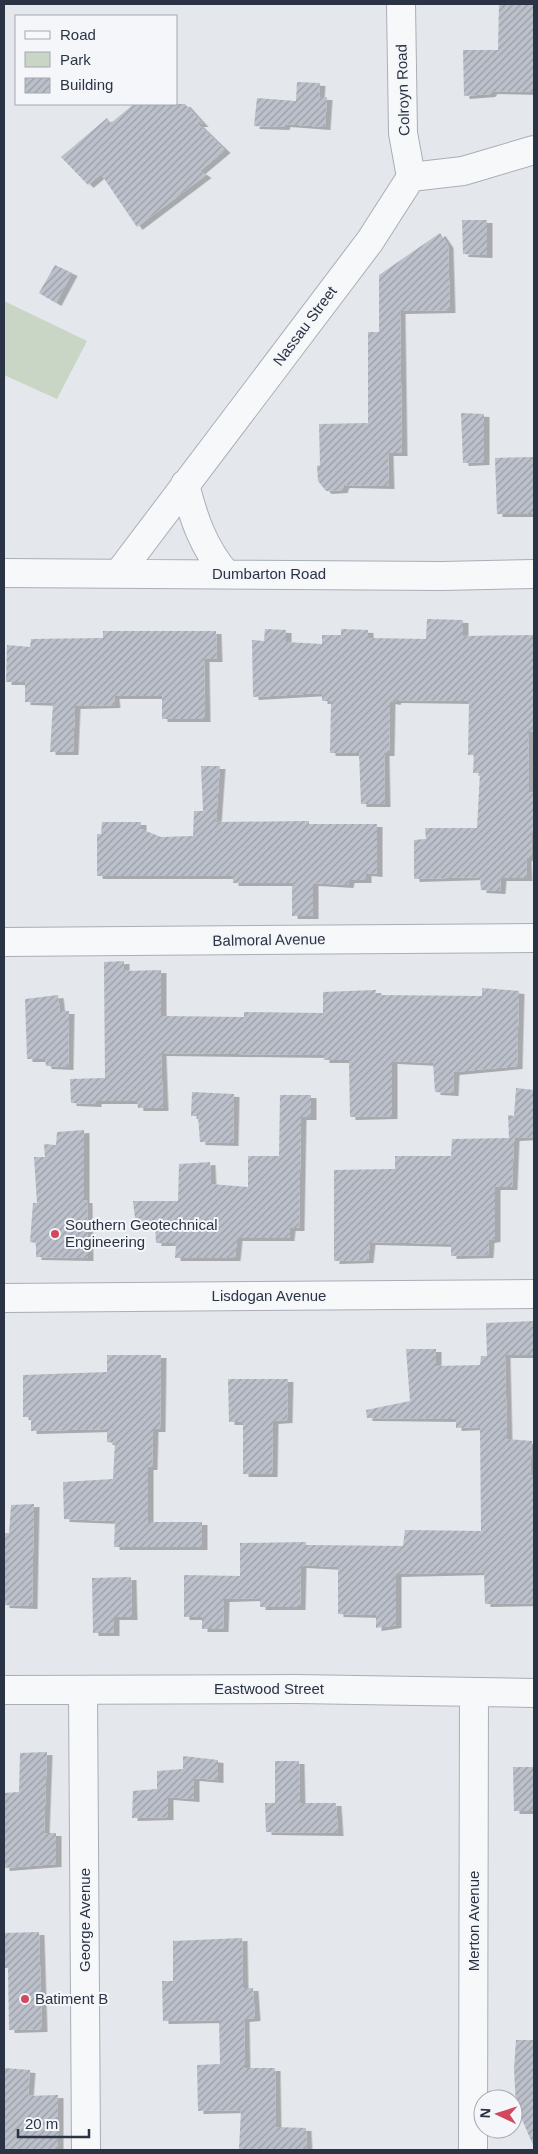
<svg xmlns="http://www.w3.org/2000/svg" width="538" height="2154" viewBox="0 0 538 2154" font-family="Helvetica,sans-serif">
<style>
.green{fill:#c9d6c5}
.building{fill:url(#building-hatch);filter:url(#shadow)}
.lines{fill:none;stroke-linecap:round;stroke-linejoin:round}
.minor-casing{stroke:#a9aeb7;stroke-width:30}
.minor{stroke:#f7f8fa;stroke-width:28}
.poi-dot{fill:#d1495b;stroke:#f4f6f9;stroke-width:2}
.labels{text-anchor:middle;stroke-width:4;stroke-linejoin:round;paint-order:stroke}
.street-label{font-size:15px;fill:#2b3445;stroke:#f4f6f9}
.poi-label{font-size:15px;fill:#2b3445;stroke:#f4f6f9;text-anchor:start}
</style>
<defs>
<pattern id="building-hatch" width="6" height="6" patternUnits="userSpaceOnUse" patternTransform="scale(1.25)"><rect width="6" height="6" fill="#bbc0ca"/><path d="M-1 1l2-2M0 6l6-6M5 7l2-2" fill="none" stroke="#989da6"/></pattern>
<filter id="shadow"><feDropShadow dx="5.5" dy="3" stdDeviation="0" flood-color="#0004"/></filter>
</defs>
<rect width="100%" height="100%" fill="#e4e7ec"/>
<!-- green -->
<path class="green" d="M 4,301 L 87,341 L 57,399 L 4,375 Z"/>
<!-- building -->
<path class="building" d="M 499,4 L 534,4 L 534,92 L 492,91 L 490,94 L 464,96 L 463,50 L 498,50 Z
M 297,82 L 320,83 L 319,97 L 327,97 L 325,127 L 285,124 L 284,127 L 254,126 L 257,98 L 296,101 Z
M 134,104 L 185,104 L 203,124 L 198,124 L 225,150 L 200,171 L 206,175 L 137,227 L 101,174 L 88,185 L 61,157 L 107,118 L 111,123 Z
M 462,220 L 487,220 L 487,255 L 463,254 Z
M 440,233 L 448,245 L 450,310 L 400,311 L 402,453 L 388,453 L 389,486 L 344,485 L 342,490 L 326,491 L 318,481 L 317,466 L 320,465 L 319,424 L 368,423 L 368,332 L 379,332 L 379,275 Z
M 55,265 L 72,273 L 56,303 L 39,293 Z
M 461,413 L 484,414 L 484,462 L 463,463 Z
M 534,457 L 534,514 L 497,514 L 495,458 Z
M 427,619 L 463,620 L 463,636 L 534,635 L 534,732 L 528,732 L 529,793 L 534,792 L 531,855 L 526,859 L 527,878 L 501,878 L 500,891 L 481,890 L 480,877 L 414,879 L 414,840 L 426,839 L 425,828 L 477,828 L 480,773 L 473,773 L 474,755 L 468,755 L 469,701 L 396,700 L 395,702 L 390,701 L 389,753 L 384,753 L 385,804 L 361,804 L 359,753 L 330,753 L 331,701 L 322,701 L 322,693 L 253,697 L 252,640 L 264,641 L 265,629 L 286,630 L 286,642 L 322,644 L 322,635 L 341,635 L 341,629 L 368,630 L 368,638 L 426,639 Z
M 103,631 L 216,631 L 217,659 L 204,659 L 205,719 L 162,719 L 162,696 L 114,696 L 115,705 L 75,706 L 73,752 L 50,752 L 53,703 L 25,702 L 25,682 L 6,682 L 7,645 L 30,647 L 31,639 L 103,638 Z
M 201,766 L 220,766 L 216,822 L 309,821 L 309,824 L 377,824 L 377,874 L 366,873 L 366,880 L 349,880 L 348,885 L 313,883 L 313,916 L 292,916 L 292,883 L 233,883 L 233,876 L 97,876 L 97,834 L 101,834 L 102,822 L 141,822 L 141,829 L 161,837 L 193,836 L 194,811 L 203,811 Z
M 124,961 L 124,971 L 161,970 L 161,1016 L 244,1017 L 244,1012 L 323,1013 L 323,992 L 376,990 L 375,995 L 482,996 L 482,988 L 519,991 L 517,1066 L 454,1072 L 453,1093 L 435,1092 L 433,1063 L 392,1061 L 392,1116 L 350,1117 L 349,1060 L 324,1060 L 324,1055 L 161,1053 L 163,1108 L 138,1108 L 137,1101 L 96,1101 L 96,1104 L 71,1103 L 70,1079 L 105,1078 L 104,962 Z
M 58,995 L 60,1011 L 69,1011 L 68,1067 L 46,1066 L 45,1059 L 27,1059 L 25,999 Z
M 516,1088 L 534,1090 L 534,1137 L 514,1138 L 512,1187 L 495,1187 L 495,1239 L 489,1240 L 488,1255 L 451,1256 L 451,1244 L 370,1242 L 368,1260 L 334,1261 L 334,1170 L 395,1169 L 395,1156 L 451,1156 L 452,1139 L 509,1138 L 508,1115 L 514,1116 Z
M 192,1092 L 234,1094 L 233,1143 L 200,1142 L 198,1116 L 191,1116 Z
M 280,1095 L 311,1095 L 311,1117 L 301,1117 L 299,1228 L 290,1228 L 289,1238 L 237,1238 L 235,1258 L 175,1258 L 176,1243 L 156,1243 L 155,1225 L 136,1227 L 133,1201 L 178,1201 L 179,1164 L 210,1162 L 211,1184 L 248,1187 L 248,1156 L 279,1156 Z
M 84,1130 L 84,1200 L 87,1200 L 88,1258 L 36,1257 L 36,1243 L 30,1242 L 33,1203 L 37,1203 L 34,1157 L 45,1157 L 44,1144 L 56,1145 L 57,1132 Z
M 534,1321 L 534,1355 L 505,1355 L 507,1439 L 532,1441 L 530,1475 L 534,1475 L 534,1603 L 485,1604 L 484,1572 L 396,1574 L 396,1625 L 376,1628 L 376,1615 L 338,1614 L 338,1567 L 301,1565 L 300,1607 L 260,1607 L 260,1598 L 224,1599 L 223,1629 L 202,1629 L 202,1617 L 184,1617 L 184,1575 L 240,1576 L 240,1543 L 306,1542 L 306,1545 L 403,1546 L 405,1530 L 481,1531 L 480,1427 L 456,1428 L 456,1419 L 367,1418 L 366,1410 L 410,1401 L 406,1349 L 436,1349 L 436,1366 L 480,1365 L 481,1356 L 487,1356 L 486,1323 Z
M 107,1355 L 161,1355 L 160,1429 L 153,1429 L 152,1467 L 148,1467 L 148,1522 L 202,1522 L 202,1547 L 114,1547 L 115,1521 L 64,1519 L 63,1482 L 113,1479 L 115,1443 L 107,1442 L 107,1429 L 31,1431 L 31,1417 L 23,1417 L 23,1375 L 107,1372 Z
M 228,1379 L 288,1379 L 287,1420 L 273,1421 L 272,1474 L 243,1474 L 243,1422 L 229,1422 Z
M 34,1504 L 32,1606 L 4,1605 L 4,1533 L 9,1533 L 11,1505 Z
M 131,1577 L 132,1617 L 114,1617 L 114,1633 L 93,1633 L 92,1578 Z
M 47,1752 L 44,1833 L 56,1833 L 56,1864 L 4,1868 L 4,1793 L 19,1792 L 20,1753 Z
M 183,1756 L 218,1760 L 218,1780 L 194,1778 L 194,1799 L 168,1797 L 168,1817 L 132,1818 L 133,1791 L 157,1789 L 157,1771 L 183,1769 Z
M 275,1761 L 299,1761 L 300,1803 L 336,1803 L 338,1833 L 266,1832 L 265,1803 L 275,1803 Z
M 513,1767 L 534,1767 L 534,1811 L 514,1811 Z
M 39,1932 L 42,2029 L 9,2030 L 8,1968 L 4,1968 L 4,1933 Z
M 242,1938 L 243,1988 L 253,1988 L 255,2018 L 244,2019 L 245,2068 L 275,2068 L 276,2127 L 306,2128 L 307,2150 L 239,2150 L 241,2110 L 198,2111 L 197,2065 L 220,2064 L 219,2020 L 163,2021 L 162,1981 L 173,1981 L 173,1941 Z
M 516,2040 L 534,2040 L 534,2147 L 516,2106 L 514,2069 Z
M 4,2068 L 30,2070 L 28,2096 L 58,2095 L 58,2150 L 4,2150 Z"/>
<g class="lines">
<defs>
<path id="minor" d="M 401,4 L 403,133 L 411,177
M 411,177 L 463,171 L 534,150
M 185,484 C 193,517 203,547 226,574
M 4,573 L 442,576 L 534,574
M 119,573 L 370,241 L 411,177
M 4,942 L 534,938
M 4,1298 L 534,1294
M 4,1690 L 296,1689 L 534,1693
M 83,1690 L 86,2150
M 473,2150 L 474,1692"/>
</defs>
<!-- minor casing -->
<use href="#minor" class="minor-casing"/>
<!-- minor -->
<use href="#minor" class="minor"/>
</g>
<!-- markers -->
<g class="poi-dot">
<circle cx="55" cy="1234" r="5"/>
<circle cx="25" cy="1999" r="5"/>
</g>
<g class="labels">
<!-- street labels -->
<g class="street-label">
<text transform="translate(403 90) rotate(-92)" y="5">Colroyn Road</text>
<text transform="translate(305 326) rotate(-53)" y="5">Nassau Street</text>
<text x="269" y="579">Dumbarton Road</text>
<text transform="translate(269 940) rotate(-1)" y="5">Balmoral Avenue</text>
<text x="269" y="1301">Lisdogan Avenue</text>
<text x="269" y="1694">Eastwood Street</text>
<text transform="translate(85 1920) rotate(-90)" y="5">George Avenue</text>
<text transform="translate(474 1921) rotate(-90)" y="5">Merton Avenue</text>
</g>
<!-- poi labels -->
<g class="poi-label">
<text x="65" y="1230">Southern Geotechnical<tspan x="65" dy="17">Engineering</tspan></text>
<text x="35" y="2004">Batiment B</text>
</g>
</g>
<!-- border -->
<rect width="538" height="2154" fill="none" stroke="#2b3445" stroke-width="10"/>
<!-- legend -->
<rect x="15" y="15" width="162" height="90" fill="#f4f6f9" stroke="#a4a8b1"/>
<rect x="25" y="31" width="25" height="8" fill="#f7f8fa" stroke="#a4a8b1"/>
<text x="60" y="40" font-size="15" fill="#2b3445">Road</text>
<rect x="25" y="52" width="25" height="15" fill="#c9d6c5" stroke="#a4a8b1"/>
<text x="60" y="65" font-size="15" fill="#2b3445">Park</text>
<rect x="25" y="78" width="25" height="15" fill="url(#building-hatch)" stroke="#a4a8b1"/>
<text x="60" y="90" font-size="15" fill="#2b3445">Building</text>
<!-- north arrow -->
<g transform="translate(498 2114) rotate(274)"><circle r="24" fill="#f4f6f9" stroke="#a4a8b1"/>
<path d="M0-4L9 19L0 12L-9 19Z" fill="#d1495b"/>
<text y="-8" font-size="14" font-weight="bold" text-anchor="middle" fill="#2b3445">N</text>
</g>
<!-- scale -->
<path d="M18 2129v8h71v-8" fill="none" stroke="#2b3445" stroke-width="2.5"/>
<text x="25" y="2129" font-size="15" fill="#2b3445" stroke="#f4f6f9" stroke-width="4" paint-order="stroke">20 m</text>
</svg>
